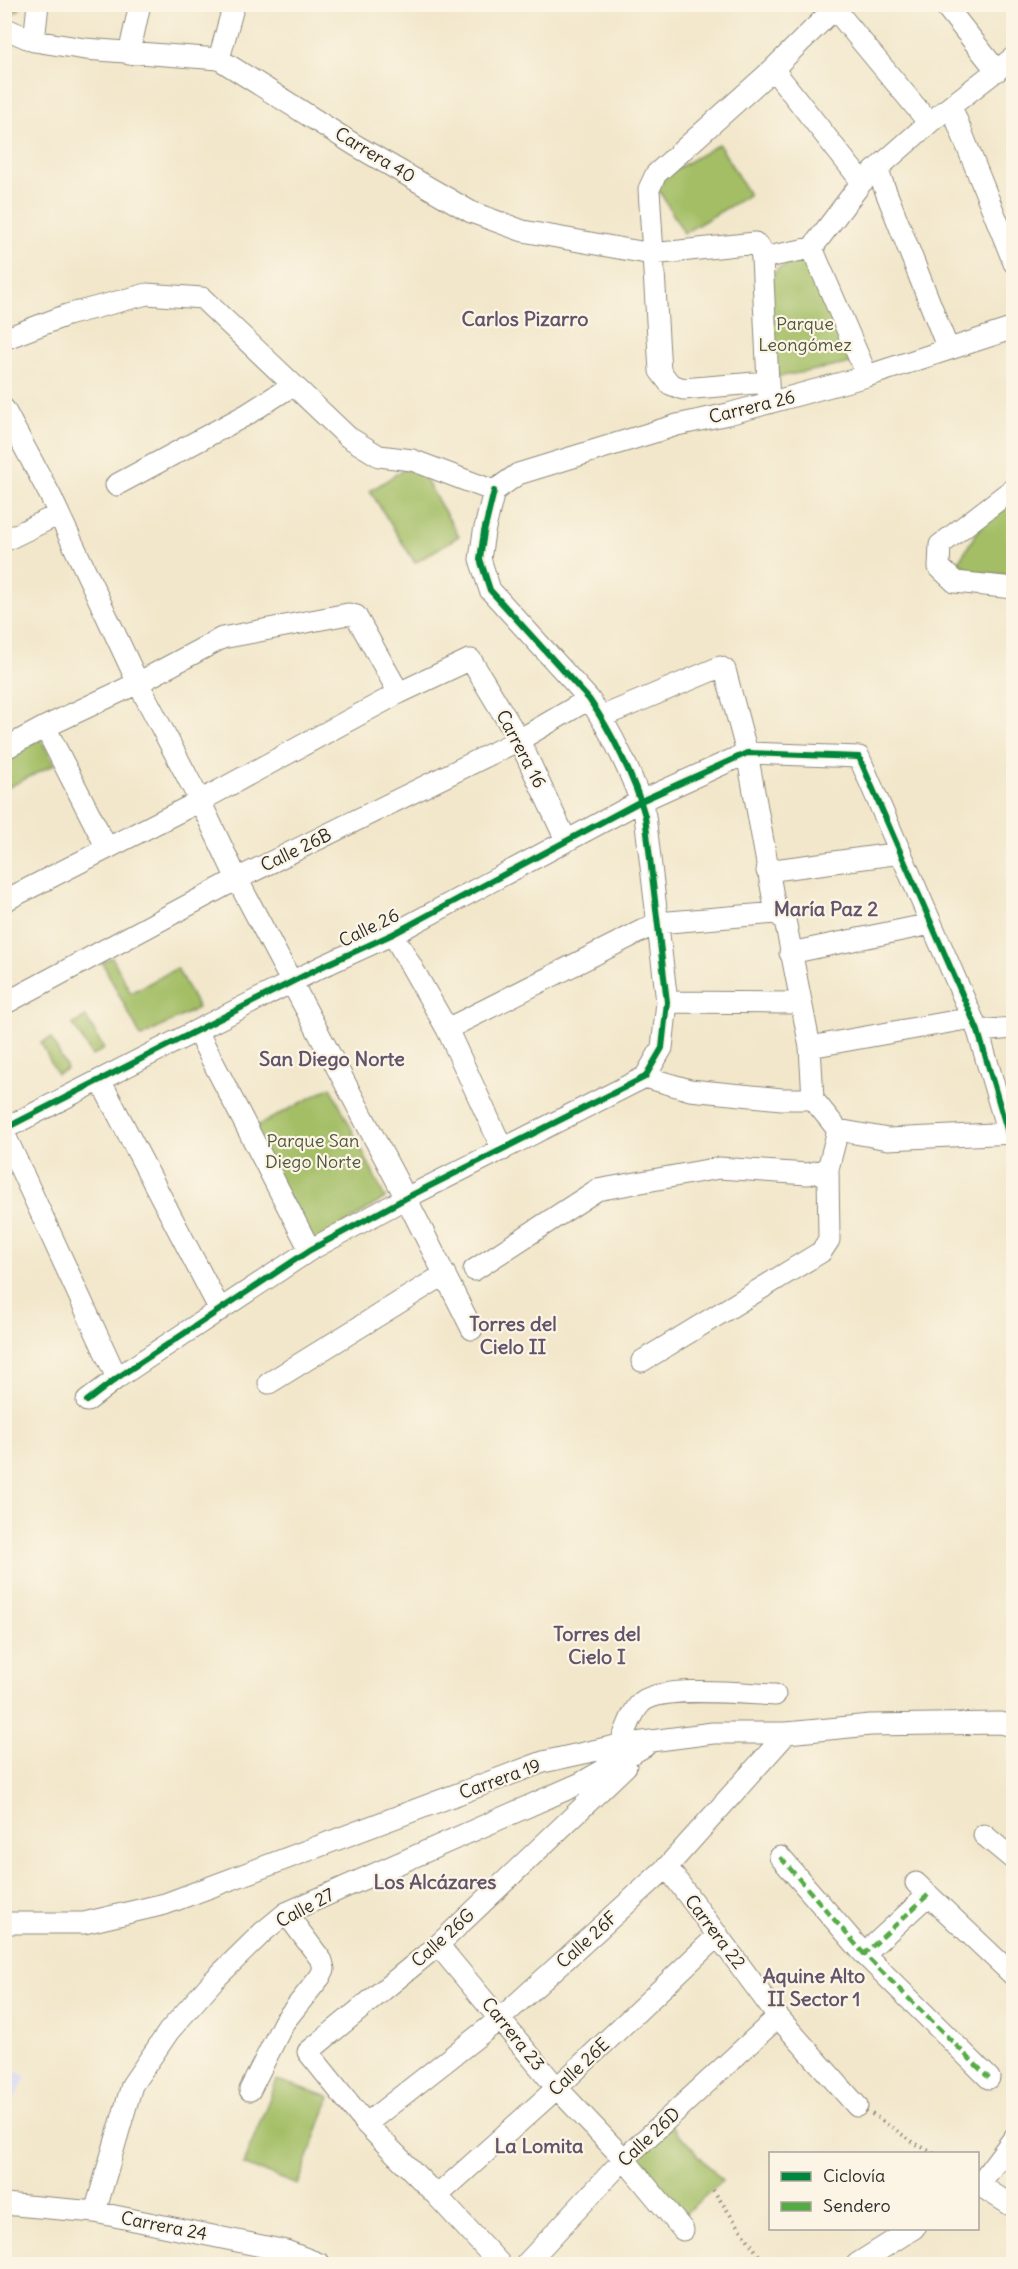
<svg xmlns="http://www.w3.org/2000/svg" width="1018" height="2269" viewBox="0 0 1018 2269" font-family="Delius,sans-serif">
<style>
.built{fill:#d6d8f8}
.green{fill:#a3be65;stroke:#677448;stroke-width:1.5}
.lines{fill:none;stroke-linecap:round;stroke-linejoin:round}
.minor-casing{stroke:#8e897b;stroke-width:23}
.path{stroke:#8e897b;stroke-width:4;stroke-dasharray:1.5 4.5;stroke-linecap:butt}
.minor{stroke:#fff;stroke-width:21}
.quiet{stroke:#54ab44;stroke-width:4.5;stroke-dasharray:9 4.5;stroke-linecap:butt}
.cycleway-casing{stroke:#fcf5e5;stroke-width:10}
.cycleway{stroke:#00873e;stroke-width:6}
.labels{text-anchor:middle;stroke-width:4.5;stroke-linejoin:round;paint-order:stroke}
.street-label{font-size:18px;fill:#2b2b2b;stroke:#fcf5e5}
.park-label{font-size:18px;fill:#4f573c;stroke:#fcf5e5}
.neighbourhood-label{font-size:20px;font-weight:bold;fill:#62546b;stroke:#fcf5e5}
</style>
<rect width="100%" height="100%" fill="#fcf5e5"/>
<filter id="ink" filterUnits="userSpaceOnUse"><feTurbulence type="fractalNoise" baseFrequency=".0167" numOctaves="2"/><feDisplacementMap in="SourceGraphic" scale="12" xChannelSelector="R" yChannelSelector="G"/><feConvolveMatrix kernelMatrix="1 2 1 2 8 2 1 2 1" color-interpolation-filters="sRGB"/></filter>
<filter id="wash" filterUnits="userSpaceOnUse"><feTurbulence type="fractalNoise" baseFrequency=".008" numOctaves="4" result="noise"/><feDisplacementMap in="SourceGraphic" scale="24" xChannelSelector="R" yChannelSelector="G"/><feGaussianBlur stdDeviation="1.35" result="paint"/><feColorMatrix in="noise" values="0 0 0 0 0 0 0 0 0 0 0 0 0 0 0 0 0 1.4 0 .05"/><feComposite in="paint" operator="in"/></filter>
<g filter="url(#wash)">
<rect width="100%" height="100%" fill="#f2e7cb"/>
<!-- built -->
<path class="built" d="M 5,2065 L 26,2077 L 5,2117 Z"/>
<!-- green -->
<path class="green" d="M 5,4 L 20,5 L 19,10 L 8,16 L 5,14 Z
M 719,144 L 749,195 L 684,233 L 654,182 Z
M 813,257 L 853,363 L 778,377 L 772,354 L 766,281 L 779,268 Z
M 415,462 L 459,536 L 415,563 L 370,491 Z
M 1013,497 L 1013,576 L 974,572 L 958,562 L 987,517 Z
M 40,738 L 55,764 L 5,789 L 5,757 Z
M 112,957 L 131,993 L 177,968 L 198,1008 L 141,1037 L 102,962 Z
M 86,1017 L 104,1049 L 92,1056 L 73,1024 Z
M 51,1038 L 67,1069 L 57,1074 L 41,1043 Z
M 331,1087 L 385,1198 L 311,1246 L 251,1129 Z
M 277,2080 L 330,2097 L 298,2185 L 243,2164 Z
M 671,2125 L 722,2181 L 680,2218 L 631,2160 Z"/>
</g>
<g filter="url(#ink)">
<g class="lines">
<defs>
<path id="minor" d="M 944,4 L 997,71
M 834,8 L 929,123
M 4,28 L 34,41 L 85,49 L 219,59 L 355,145 L 471,212 L 523,231 L 652,254 L 755,243 L 760,248 L 762,258 L 769,403
M 34,41 L 38,4
M 129,54 L 140,4
M 219,59 L 234,4
M 773,69 L 862,182
M 951,106 L 1014,263
M 877,169 L 948,349
M 812,248 L 867,376
M 762,258 L 812,248 L 862,182 L 929,123 L 1014,57
M 4,339 L 67,315 L 147,294 L 202,298 L 348,437 L 379,456 L 412,460 L 494,491
M 767,382 L 683,389 L 670,384 L 660,371 L 649,189 L 656,174 L 773,69 L 839,4
M 4,409 L 50,495 L 138,683 L 200,801 L 237,879 L 406,1198 L 472,1329
M 116,485 L 246,415 L 293,385
M 1014,488 L 940,545 L 939,567 L 955,582 L 1014,588
M 494,491 L 518,474 L 677,425 L 728,414 L 867,376 L 1014,328
M 4,541 L 57,515
M 601,717 L 720,667 L 725,670 L 747,753 L 776,913 L 785,920 L 810,1047 L 813,1099
M 45,727 L 107,848
M 4,749 L 45,727 L 138,683 L 222,638 L 348,614 L 356,616 L 399,693
M 767,871 L 901,853
M 4,901 L 200,801 L 399,693 L 469,660 L 471,660 L 519,740 L 566,840
M 393,934 L 447,1029 L 503,1150
M 790,953 L 931,924
M 667,1002 L 800,1003
M 4,1004 L 237,879 L 519,740 L 589,699
M 447,1029 L 657,923 L 776,913
M 197,1031 L 310,1250
M 978,1031 L 1014,1028
M 810,1047 L 972,1018
M 645,1077 L 690,1090 L 782,1099 L 813,1099 L 838,1130 L 888,1139 L 1014,1133
M 100,1080 L 220,1310
M 4,1129 L 321,967 L 393,934 L 641,801 L 747,753 L 859,757 L 978,1031 L 1008,1133
M 4,1133 L 117,1378
M 474,1270 L 597,1190 L 719,1168 L 808,1174 L 828,1169 L 838,1130
M 642,1361 L 821,1252 L 829,1240 L 828,1169
M 269,1383 L 445,1274
M 87,1401 L 117,1378 L 310,1250 L 406,1198 L 645,1077 L 662,1048 L 667,1002 L 645,816 C 635,779 611,731 589,699 L 490,590 L 480,559 L 484,532 L 494,491
M 620,1745 C 626,1732 631,1713 641,1703 C 660,1684 747,1694 775,1695
M 984,1835 L 1014,1860
M 780,1857 L 864,1954
M 667,1867 L 778,2017 L 857,2106
M 916,1883 L 1014,1976
M 928,1895 L 864,1954 L 989,2078
M 4,1923 L 84,1923 L 165,1904 L 543,1762 L 620,1745 L 713,1733 L 787,1733 L 870,1725 L 1000,1723 L 1014,1726
M 438,1945 L 557,2088 L 624,2159 L 683,2230
M 250,2090 L 284,2022 L 320,1977 L 324,1969 L 322,1961 L 286,1913
M 366,2124 L 501,2018 L 667,1867 L 787,1733
M 979,2185 L 1014,2207
M 978,2186 L 1014,2138
M 437,2196 L 557,2088 L 718,1935
M 4,2204 L 95,2212 L 286,2251 L 320,2264
M 95,2212 L 132,2085 L 169,2031 L 213,1981 L 263,1932 L 286,1913 L 581,1783 L 645,1746
M 500,2264 L 437,2196 L 366,2124 L 308,2052 L 438,1945 L 626,1766
M 526,2264 L 624,2159 L 778,2017
M 857,2264 L 914,2228"/>
</defs>
<!-- minor casing -->
<use href="#minor" class="minor-casing"/>
<!-- path -->
<path class="path" d="M 872,2114 L 916,2144 L 935,2154
M 713,2190 L 765,2264"/>
<!-- minor -->
<use href="#minor" class="minor"/>
<!-- quiet -->
<path class="quiet" d="M 780,1857 L 864,1954
M 928,1895 L 864,1954 L 989,2078"/>
<defs>
<path id="cycleway" d="M 4,1129 L 321,967 L 393,934 L 641,801 L 747,753 L 859,757 L 978,1031 L 1008,1133
M 87,1401 L 117,1378 L 310,1250 L 406,1198 L 645,1077 L 662,1048 L 667,1002 L 645,816 C 635,779 611,731 589,699 L 490,590 L 480,559 L 484,532 L 494,491"/>
</defs>
<!-- cycleway casing -->
<use href="#cycleway" class="cycleway-casing"/>
<!-- cycleway -->
<use href="#cycleway" class="cycleway"/>
</g>
</g>
<g class="labels">
<!-- street labels -->
<g class="street-label">
<text transform="translate(375 155) rotate(31)" y="6">Carrera 40</text>
<text transform="translate(752 407) rotate(-14)" y="6">Carrera 26</text>
<text transform="translate(521 749) rotate(62)" y="6">Carrera 16</text>
<text transform="translate(296 850) rotate(-26)" y="6">Calle 26B</text>
<text transform="translate(369 928) rotate(-26)" y="6">Calle 26</text>
<text transform="translate(500 1779) rotate(-20)" y="6">Carrera 19</text>
<text transform="translate(305 1908) rotate(-28)" y="6">Calle 27</text>
<text transform="translate(715 1932) rotate(53)" y="6">Carrera 22</text>
<text transform="translate(443 1938) rotate(-42)" y="6">Calle 26G</text>
<text transform="translate(587 1940) rotate(-42)" y="6">Calle 26F</text>
<text transform="translate(513 2034) rotate(51)" y="6">Carrera 23</text>
<text transform="translate(579 2067) rotate(-43)" y="6">Calle 26E</text>
<text transform="translate(649 2137) rotate(-43)" y="6">Calle 26D</text>
<text transform="translate(164 2226) rotate(11)" y="6">Carrera 24</text>
</g>
<!-- park labels -->
<g class="park-label">
<text x="805" y="330">Parque<tspan x="805" dy="21">Leongómez</tspan></text>
<text x="313" y="1147">Parque San<tspan x="313" dy="21">Diego Norte</tspan></text>
</g>
<!-- neighbourhood labels -->
<g class="neighbourhood-label">
<text x="525" y="326">Carlos Pizarro</text>
<text x="826" y="916">María Paz 2</text>
<text x="332" y="1066">San Diego Norte</text>
<text x="513" y="1331">Torres del<tspan x="513" dy="23">Cielo II</tspan></text>
<text x="597" y="1641">Torres del<tspan x="597" dy="23">Cielo I</tspan></text>
<text x="435" y="1889">Los Alcázares</text>
<text x="814" y="1983">Aquine Alto<tspan x="814" dy="23">II Sector 1</tspan></text>
<text x="539" y="2153">La Lomita</text>
</g>
</g>
<!-- margin -->
<rect width="1018" height="2269" fill="none" stroke="#fcf5e5" stroke-width="24"/>
<!-- legend -->
<rect x="769" y="2152" width="210" height="78" fill="#fcf5e5" stroke="#a8a49b" stroke-width="1.5"/>
<rect x="781" y="2172" width="30" height="9" fill="#00873e" stroke="#a8a49b" stroke-width="1.5"/>
<text x="823" y="2182" font-size="18" fill="#2b2b2b">Ciclovía</text>
<rect x="781" y="2202" width="30" height="9" fill="#54ab44" stroke="#a8a49b" stroke-width="1.5"/>
<text x="823" y="2212" font-size="18" fill="#2b2b2b">Sendero</text>
</svg>
